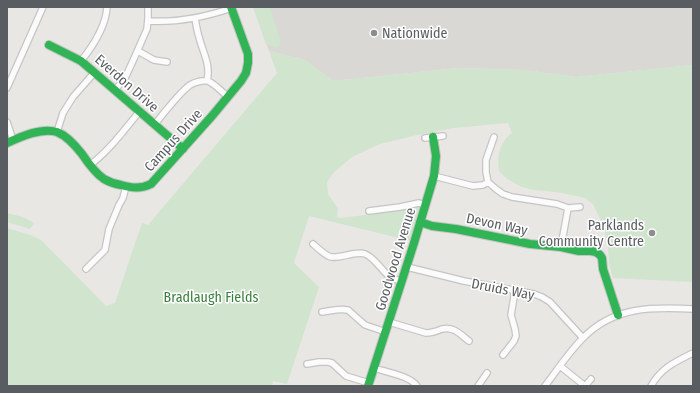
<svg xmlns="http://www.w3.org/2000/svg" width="700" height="393" viewBox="0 0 700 393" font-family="'Fira Sans Condensed',sans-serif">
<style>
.industrial{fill:#d9d8d4}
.green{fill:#d0e4ce}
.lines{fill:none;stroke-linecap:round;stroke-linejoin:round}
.street-casing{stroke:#c5c5c5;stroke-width:8}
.fast-casing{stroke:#c4c4c3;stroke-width:10}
.street{stroke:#fcfbfb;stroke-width:5.5}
.fast{stroke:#30b455;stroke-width:8}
.poi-dot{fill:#8b8d8e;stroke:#fff;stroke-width:1.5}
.labels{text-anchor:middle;stroke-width:3;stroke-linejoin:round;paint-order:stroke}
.poi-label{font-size:14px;fill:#595c60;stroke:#fff;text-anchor:start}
.street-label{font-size:14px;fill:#595c60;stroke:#fff}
.park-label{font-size:14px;fill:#397f3d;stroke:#fff}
</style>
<rect width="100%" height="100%" fill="#e8e7e3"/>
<!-- industrial -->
<path class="industrial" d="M 253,7 L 693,7 L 693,65 L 576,77 L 525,70 L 458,68 L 333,81 L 305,60 L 269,51 Z"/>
<!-- green -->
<path class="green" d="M 253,7 L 270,7 L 274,19 L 281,43 L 277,48 L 266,44 Z
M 269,51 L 305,60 L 333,81 L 458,68 L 525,70 L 576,77 L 693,65 L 693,282 L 613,278 L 609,264 L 608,242 L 602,223 L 593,204 L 585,198 L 562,193 L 548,191 L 534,190 L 522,187 L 507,179 L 499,171 C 497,158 499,142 512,133 L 508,123 L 453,128 L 417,135 L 380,144 L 352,157 L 334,172 L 327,182 L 328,194 L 338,209 L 337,217 L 340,218 L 406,210 L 420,206 L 411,241 L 309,216 L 294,263 L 319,287 L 287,384 L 273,381 L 272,386 L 7,386 L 7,228 L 30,235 L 41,240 L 106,306 L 115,303 L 142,223 L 148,225 L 277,73 Z
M 7,213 L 23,217 L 34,223 L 30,229 L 7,222 Z"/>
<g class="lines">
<defs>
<path id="street" d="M 195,18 C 196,24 197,31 199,37 C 203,53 211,65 207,81
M 148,21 C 177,23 205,17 232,8
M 138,51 L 154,60 L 167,62
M 81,61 C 93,46 106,27 107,7
M 7,88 L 43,7
M 115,90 L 125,78 L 132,63 L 147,29 L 148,18 L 148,7
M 7,122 L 13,140
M 155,124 C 164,113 179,93 190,85 C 195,82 203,80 208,81 C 215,84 222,92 228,97
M 57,132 L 63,113 L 73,97 L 94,73
M 494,137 L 486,160 L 486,172 L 488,182 L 496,189 L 503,194 L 512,197 L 557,204 L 568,208 L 580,207
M 425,138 L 443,136
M 90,165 C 110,150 124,130 140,111
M 434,176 L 473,186 L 483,185 L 488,182
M 369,211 L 400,207 L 419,203 L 425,205
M 313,244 C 331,260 329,259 352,254 C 356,254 361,252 365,254 C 374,257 382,271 390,277 C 394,279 398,280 402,282
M 561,247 L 568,208
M 407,267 L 464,281 L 534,294 L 542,297 L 550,302 L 583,338
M 86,269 L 105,250 L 109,229 L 119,205 L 123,198 L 126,186
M 322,312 C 331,311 339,308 348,310 L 365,325 L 386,332
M 389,322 L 426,333 C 432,333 437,331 442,329 C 454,326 461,335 469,341
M 503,355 L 514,341 L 516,336 L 515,329 L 511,315 L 515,291
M 307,364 L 319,362 L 328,362 L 332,363 L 346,376 L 369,383
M 560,366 L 585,386 L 591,379
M 374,368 C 386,372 410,376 417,386
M 478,386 L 487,373
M 545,386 C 557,370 569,352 583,338 C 614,306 653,307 693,309
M 651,386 C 661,368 675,362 693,353"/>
<path id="fast" d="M 49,45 L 81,61 L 183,149
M 7,143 C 20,137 42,127 57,132 C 67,136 75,145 82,154 C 88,163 95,173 104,179 C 109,182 115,184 121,185 C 132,188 141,189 151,184 L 212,116 L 241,81 L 246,73 L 248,63 L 248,54 L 231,7
M 420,222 L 432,226 L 456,229 L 530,244 L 561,247 L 579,251 L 591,251 L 596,252 L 600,255 L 602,258 L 603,269 L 618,315
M 368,386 L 414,243 L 434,176 L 436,156 L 433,137"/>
</defs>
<!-- street casing -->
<use href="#street" class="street-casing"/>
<!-- fast casing -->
<use href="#fast" class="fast-casing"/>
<!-- street -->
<use href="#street" class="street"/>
<!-- fast -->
<use href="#fast" class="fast"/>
</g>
<!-- markers -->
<g class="poi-dot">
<circle cx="374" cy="33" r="4"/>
<circle cx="652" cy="233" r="4"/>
</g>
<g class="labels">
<!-- poi labels -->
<g class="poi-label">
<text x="382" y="38">Nationwide</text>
<text x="644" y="230" text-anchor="end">Parklands<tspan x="644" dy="16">Community Centre</tspan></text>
</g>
<!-- street labels -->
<g class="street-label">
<text transform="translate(127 83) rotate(41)" y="5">Everdon Drive</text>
<text transform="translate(173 140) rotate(-48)" y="5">Campus Drive</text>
<text transform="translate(497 224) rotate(12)" y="5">Devon Way</text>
<text transform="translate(395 259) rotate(-73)" y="5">Goodwood Avenue</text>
<text transform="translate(503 289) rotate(11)" y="5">Druids Way</text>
</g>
<!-- park labels -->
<g class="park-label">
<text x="211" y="302">Bradlaugh Fields</text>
</g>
</g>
<!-- border -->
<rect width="700" height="393" fill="none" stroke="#595c60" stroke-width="16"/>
</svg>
